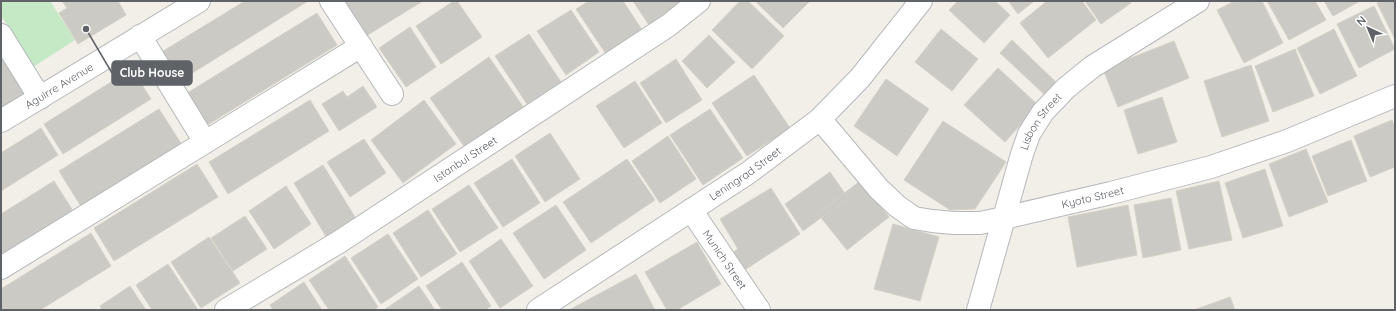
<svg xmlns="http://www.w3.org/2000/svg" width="1396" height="311" viewBox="0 0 1396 311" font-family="Quicksand,sans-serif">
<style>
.park{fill:#c5e8c5}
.building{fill:#cccac5;stroke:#d6d1c6}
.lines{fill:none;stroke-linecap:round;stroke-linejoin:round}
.minor-casing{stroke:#b5b8bc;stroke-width:24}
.minor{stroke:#fff;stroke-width:22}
.labels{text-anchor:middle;stroke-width:4;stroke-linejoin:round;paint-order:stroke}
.street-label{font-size:11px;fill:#5f6368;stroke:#fff}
.leader{fill:none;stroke:#5f6368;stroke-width:1.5}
.callout-dot{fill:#5f6368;stroke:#fff;stroke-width:1.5}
.callout{fill:#5f6368;stroke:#5f6368;stroke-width:1.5}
.callout-label{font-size:12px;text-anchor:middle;font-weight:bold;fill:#fff}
</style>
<rect width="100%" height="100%" fill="#f1efe8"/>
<!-- park -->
<path class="park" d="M 1,1 L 50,1 L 75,40 L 33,67 L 1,15 Z"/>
<!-- building -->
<path class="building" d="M 62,1 L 118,1 L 126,15 L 78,44 L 59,13 L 67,8 Z
M 245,1 L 308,1 L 178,82 L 160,53 Z
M 345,1 L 423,1 L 366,36 Z
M 454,1 L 457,1 L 482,37 L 441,64 L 416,26 Z
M 589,1 L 623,1 L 642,30 L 606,54 L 576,9 Z
M 633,1 L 691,1 L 651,28 Z
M 740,1 L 748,1 L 784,36 L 752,69 L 712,30 Z
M 755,1 L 810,1 L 783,28 Z
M 958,1 L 995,1 L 1010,15 L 984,43 L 949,10 Z
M 1008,1 L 1034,1 L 1018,14 Z
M 1047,1 L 1082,1 L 1096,20 L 1048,58 L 1020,23 Z
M 1085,1 L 1130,1 L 1131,3 L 1101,24 Z
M 1235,1 L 1262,1 L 1283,43 L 1244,63 L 1217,10 Z
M 1267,1 L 1315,1 L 1326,20 L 1289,40 Z
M 1324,1 L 1360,1 L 1333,16 Z
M 1382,1 L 1395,1 L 1395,39 L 1377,3 Z
M 1374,6 L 1395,49 L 1359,68 L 1337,24 Z
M 571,10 L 599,52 L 566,75 L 537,31 Z
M 317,13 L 337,45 L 204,127 L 184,95 Z
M 410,27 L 436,67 L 406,87 L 379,48 Z
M 941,29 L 978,59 L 952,91 L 915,62 Z
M 1334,29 L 1357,76 L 1320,94 L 1297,48 Z
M 529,34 L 561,82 L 527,104 L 495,56 Z
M 709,35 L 735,62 L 707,88 L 682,61 Z
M 1012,40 L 1058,84 L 1047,97 L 1000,53 Z
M 1174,41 L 1189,78 L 1118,107 L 1103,69 Z
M 1295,49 L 1314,96 L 1273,112 L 1255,66 Z
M 1,52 L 26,93 L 1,109 Z
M 489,57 L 524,108 L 466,149 L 430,98 Z
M 676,59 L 702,100 L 666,123 L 640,83 Z
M 1251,65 L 1269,121 L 1222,137 L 1204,81 Z
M 998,68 L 1038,105 L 1005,142 L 964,105 Z
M 132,69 L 151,99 L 63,154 L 44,124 Z
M 754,75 L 790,128 L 747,156 L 712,103 Z
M 886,79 L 929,109 L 897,156 L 854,126 Z
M 635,81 L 662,123 L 624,148 L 596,106 Z
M 363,86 L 377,107 L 339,131 L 322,104 L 343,91 L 347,97 Z
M 1162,97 L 1177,142 L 1138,154 L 1124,110 Z
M 310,100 L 329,131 L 228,194 L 209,162 Z
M 424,100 L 456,144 L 403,183 L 371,140 Z
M 159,109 L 182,145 L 82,208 L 59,171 Z
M 710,109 L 743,158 L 703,185 L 670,135 Z
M 1392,120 L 1395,127 L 1395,167 L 1370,177 L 1354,136 Z
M 943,121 L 1006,162 L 975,209 L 950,210 L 904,180 Z
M 41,128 L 58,155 L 1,191 L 1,153 Z
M 550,133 L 580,179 L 545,202 L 515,156 Z
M 668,136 L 696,179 L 660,203 L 632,161 Z
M 364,139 L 386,173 L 350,197 L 327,162 Z
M 1351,140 L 1367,181 L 1328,196 L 1312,156 Z
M 1306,149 L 1328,202 L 1289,217 L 1269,164 Z
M 512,159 L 540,203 L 503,227 L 474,183 Z
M 627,159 L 655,200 L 591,243 L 563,202 Z
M 197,164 L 218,197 L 114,261 L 94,228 Z
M 323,165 L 358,222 L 328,240 L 294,183 Z
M 1265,169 L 1283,226 L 1243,238 L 1225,183 Z
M 830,172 L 848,198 L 803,231 L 785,204 Z
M 54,181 L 73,211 L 1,256 L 1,214 Z
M 860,181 L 889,217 L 847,250 L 818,214 Z
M 1219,181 L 1232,240 L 1189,249 L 1176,191 Z
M 469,185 L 498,228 L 460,252 L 432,209 Z
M 286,186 L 311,224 L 274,249 L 249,211 Z
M 771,188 L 800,234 L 743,271 L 732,253 L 738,249 L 720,219 Z
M 1171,198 L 1181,250 L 1143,258 L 1134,205 Z
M 556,205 L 586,250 L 544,279 L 513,233 Z
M 1128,205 L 1137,255 L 1077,267 L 1068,217 Z
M 428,210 L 457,254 L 421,277 L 393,233 Z
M 245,216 L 267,249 L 233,271 L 211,238 Z
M 893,224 L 939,237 L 920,301 L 874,289 Z
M 91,233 L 111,266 L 40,310 L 1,310 L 1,289 Z
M 388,234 L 418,279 L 381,304 L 351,258 Z
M 209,237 L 240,283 L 201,308 L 171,262 Z
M 501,239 L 533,286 L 500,308 L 469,261 Z
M 697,242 L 721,284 L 677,310 L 667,310 L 645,272 Z
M 345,256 L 378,307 L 373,310 L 329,310 L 309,280 Z
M 462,262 L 491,306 L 485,310 L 442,310 L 426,286 Z
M 168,264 L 198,310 L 152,310 L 136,285 Z
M 636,274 L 655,310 L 569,310 Z
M 304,282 L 322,310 L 273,310 L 270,305 Z
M 130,286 L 146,310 L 102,310 L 100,306 Z
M 419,286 L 435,310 L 384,310 Z
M 1230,297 L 1235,310 L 1194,310 Z"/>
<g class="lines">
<defs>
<g id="minor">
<path d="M 331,1 L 392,94"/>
<path d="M 1,35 L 40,98"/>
<path d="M 140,36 L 205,142"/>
<path id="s1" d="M 820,119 L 879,189 L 897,206 L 914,218 L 932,221 L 954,223 L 980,223 L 1004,218 L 1111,193 L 1211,167 L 1287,141 L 1395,96"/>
<path id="s2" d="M 1,121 L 199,1"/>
<path id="s3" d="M 691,210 L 759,310"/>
<path d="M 1,268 L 361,46"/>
<path id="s4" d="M 226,310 L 339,242 L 669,25 L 699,1"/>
<path id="s5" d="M 538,310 L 748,173 L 820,119 L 860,78 L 921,1"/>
<path id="s6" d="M 978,310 L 1022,154 L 1029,134 L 1043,112 L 1066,88 L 1092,67 L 1198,1"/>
</g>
</defs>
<!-- minor casing -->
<use href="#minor" class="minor-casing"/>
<!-- minor -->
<use href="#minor" class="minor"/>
</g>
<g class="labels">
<!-- street labels -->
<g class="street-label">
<text dy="4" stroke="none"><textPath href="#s2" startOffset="68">Aguirre Avenue</textPath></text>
<text dy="4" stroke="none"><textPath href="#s6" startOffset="200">Lisbon Street</textPath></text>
<text dy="4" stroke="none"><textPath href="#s4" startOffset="283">Istanbul Street</textPath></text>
<text dy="4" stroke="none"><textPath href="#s5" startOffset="248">Leningrad Street</textPath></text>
<text dy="4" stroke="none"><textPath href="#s1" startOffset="319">Kyoto Street</textPath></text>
<text dy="4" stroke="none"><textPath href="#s3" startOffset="60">Munich Street</textPath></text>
</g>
</g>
<!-- callouts -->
<path class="leader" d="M86 29L112 73"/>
<circle class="callout-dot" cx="86" cy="29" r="4"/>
<rect class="callout" x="112" y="61" width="80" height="24" rx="4"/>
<g class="callout-label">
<text x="152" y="77">Club House</text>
</g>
<!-- border -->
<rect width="1396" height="311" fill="none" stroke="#5f6368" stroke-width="4"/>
<!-- north arrow -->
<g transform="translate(1368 28) rotate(316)" stroke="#ffffff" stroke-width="3" paint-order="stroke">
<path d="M0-3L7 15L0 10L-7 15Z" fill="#5f6368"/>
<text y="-6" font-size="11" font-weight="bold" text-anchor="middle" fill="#5f6368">N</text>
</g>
</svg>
